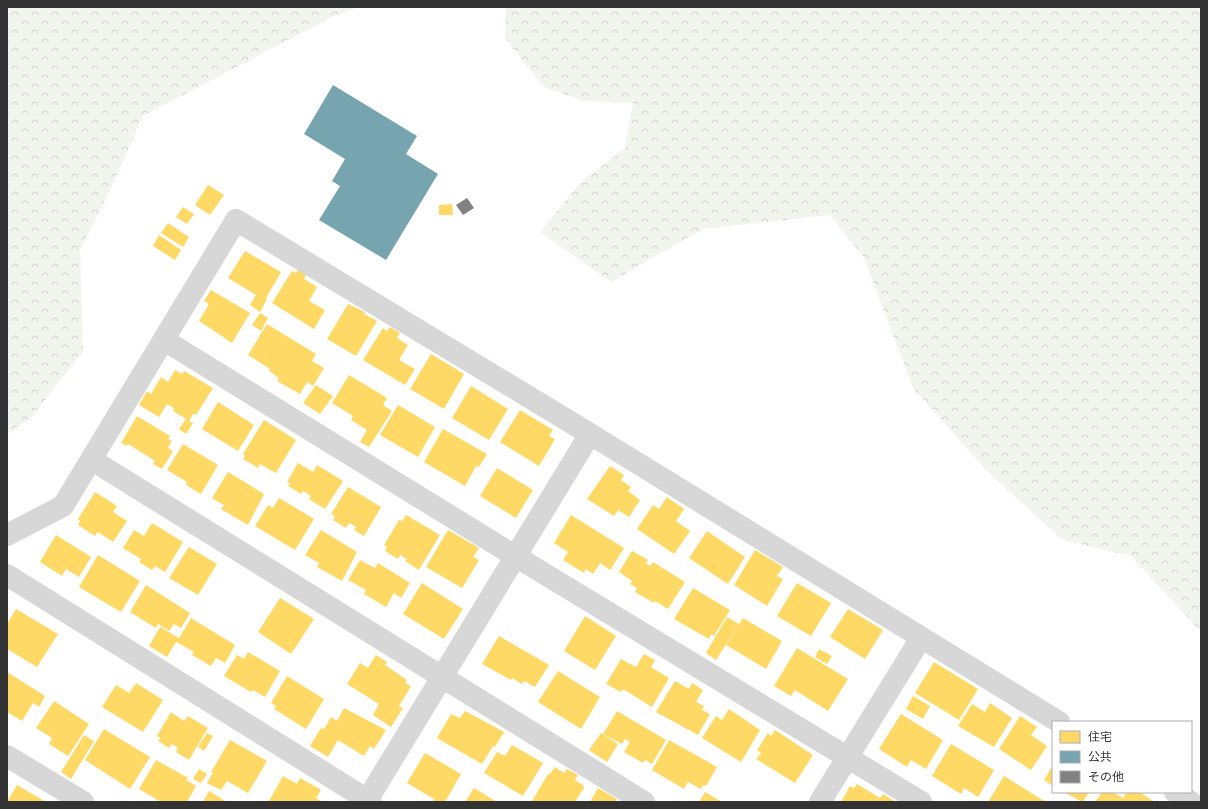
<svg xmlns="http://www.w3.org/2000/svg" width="1208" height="809" viewBox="0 0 1208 809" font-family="'Golos Text','Noto Sans JP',sans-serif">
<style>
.forest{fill:url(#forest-crowns)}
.homes{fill:#ffd966}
.public{fill:#76a5af}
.building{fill:#818181}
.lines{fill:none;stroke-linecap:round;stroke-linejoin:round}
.minor{stroke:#d7d7d7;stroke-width:22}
</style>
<defs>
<pattern id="forest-crowns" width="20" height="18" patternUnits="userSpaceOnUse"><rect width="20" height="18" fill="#f1f5ed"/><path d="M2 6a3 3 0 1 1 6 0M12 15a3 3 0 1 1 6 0" fill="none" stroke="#cfd2cc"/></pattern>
</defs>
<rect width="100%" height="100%" fill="#fff"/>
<!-- forest -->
<path class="forest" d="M 7,7 L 358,7 L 332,17 L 143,116 L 114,181 L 80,251 L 83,351 L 32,417 L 7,434 Z
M 506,7 L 1201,7 L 1201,632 L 1131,556 L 1063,540 L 988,472 L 913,388 L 864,258 L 830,215 L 703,229 L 611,282 L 540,232 L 580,183 L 625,148 L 633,103 L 584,101 L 544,87 L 505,38 Z"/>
<!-- homes -->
<path class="homes" d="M 208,185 L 224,195 L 210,215 L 195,205 Z
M 452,204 L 453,215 L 439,215 L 439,205 Z
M 183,207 L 194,214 L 187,224 L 176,217 Z
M 168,223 L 189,237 L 183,247 L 161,233 Z
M 159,235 L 181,250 L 175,260 L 153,246 Z
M 245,251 L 281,272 L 266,298 L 267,299 L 260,312 L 250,305 L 256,295 L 228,278 Z
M 298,270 L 306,275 L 304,279 L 317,287 L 309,301 L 325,310 L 314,329 L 272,303 L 292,271 L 295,273 Z
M 211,290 L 250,313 L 232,343 L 199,321 L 209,304 L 204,301 Z
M 348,304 L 365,312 L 364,314 L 377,321 L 356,356 L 327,339 Z
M 260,313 L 268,318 L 261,331 L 252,325 Z
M 267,324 L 316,354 L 312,361 L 324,368 L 313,386 L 307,382 L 300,394 L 277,381 L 279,378 L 269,371 L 270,369 L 248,355 Z
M 390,327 L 400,333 L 397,338 L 408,345 L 399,360 L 415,369 L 405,385 L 363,360 L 383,328 L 387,331 Z
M 431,354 L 464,374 L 444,409 L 410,389 Z
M 175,370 L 182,374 L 184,371 L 213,388 L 196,415 L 193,414 L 189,421 L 193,423 L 186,434 L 179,429 L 186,419 L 173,411 L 174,408 L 167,404 L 159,417 L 139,405 L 147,391 L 151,394 L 161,377 L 168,382 Z
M 349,375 L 387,398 L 383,405 L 392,411 L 369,447 L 360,442 L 367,430 L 351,420 L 353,416 L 332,403 Z
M 316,385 L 333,396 L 320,414 L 303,403 Z
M 471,386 L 508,409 L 489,440 L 452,418 Z
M 218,402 L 254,425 L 238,451 L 202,429 Z
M 398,405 L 435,427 L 418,457 L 380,435 Z
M 520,410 L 553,430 L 549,436 L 555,439 L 539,466 L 500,442 Z
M 137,416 L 170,436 L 168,439 L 172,441 L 168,448 L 173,451 L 162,469 L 153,464 L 155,461 L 128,444 L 127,446 L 121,443 Z
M 264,420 L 296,440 L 276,473 L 260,464 L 258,468 L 243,459 L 245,456 L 243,454 Z
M 443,429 L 487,454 L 479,467 L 476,466 L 465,486 L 424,462 Z
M 183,444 L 218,465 L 201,494 L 186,485 L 187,482 L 167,470 Z
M 298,463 L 313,472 L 317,465 L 343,481 L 325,509 L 309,499 L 311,496 L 303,491 L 301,494 L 288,486 L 290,483 L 287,482 Z
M 610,466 L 624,475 L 621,480 L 631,487 L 628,491 L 640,500 L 629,517 L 618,510 L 614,516 L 587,499 Z
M 497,468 L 533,490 L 516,518 L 480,496 Z
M 228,472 L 264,494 L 248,525 L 221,509 L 224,505 L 212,498 Z
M 348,487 L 381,507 L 364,536 L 354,530 L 356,527 L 349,523 L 346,528 L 333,520 L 335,516 L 331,514 Z
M 95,492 L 117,506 L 113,512 L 127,521 L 113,542 L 98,532 L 95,536 L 78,525 L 80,521 L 78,519 Z
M 667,497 L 684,509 L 676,521 L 690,531 L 674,554 L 637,529 L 653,505 L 659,509 Z
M 279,498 L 314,519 L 295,550 L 255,526 L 268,505 L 273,508 Z
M 406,515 L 440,535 L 419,570 L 405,561 L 407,559 L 400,555 L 398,559 L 385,551 L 387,547 L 384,545 L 399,520 L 402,521 Z
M 571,515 L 624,548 L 610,570 L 600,563 L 593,574 L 586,569 L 584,573 L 563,560 L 568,552 L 554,543 Z
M 152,523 L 183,542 L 165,572 L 155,566 L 152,570 L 139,562 L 141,559 L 123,548 L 134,530 L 144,536 Z
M 321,530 L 357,552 L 342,581 L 317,567 L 319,563 L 305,555 Z
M 448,530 L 479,548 L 473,557 L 479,560 L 462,588 L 426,567 Z
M 707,531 L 745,557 L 728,584 L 689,558 Z
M 56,535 L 91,557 L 79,577 L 66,569 L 62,576 L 40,562 Z
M 189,547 L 217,564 L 198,595 L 169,578 Z
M 755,550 L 783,567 L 777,576 L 783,579 L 767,606 L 734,585 Z
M 632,551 L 648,560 L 646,563 L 650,566 L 653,562 L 685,582 L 668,609 L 655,601 L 654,603 L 635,592 L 637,588 L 630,584 L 632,581 L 619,572 Z
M 98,555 L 140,581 L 121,612 L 79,587 Z
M 360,560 L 375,568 L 378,563 L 410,583 L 401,598 L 394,593 L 386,607 L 364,594 L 366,590 L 348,580 Z
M 422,583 L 463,609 L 444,639 L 403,614 Z
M 797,583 L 831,603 L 811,636 L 777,616 Z
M 146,585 L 190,613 L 181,628 L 174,624 L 169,631 L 158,624 L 156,628 L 130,612 Z
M 693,588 L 730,610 L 714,636 L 711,634 L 709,639 L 674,619 Z
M 280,598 L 314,619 L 291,654 L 258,632 Z
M 16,609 L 58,634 L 37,667 L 7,649 L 7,624 Z
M 848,609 L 883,630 L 865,659 L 830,637 Z
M 585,616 L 616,636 L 595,670 L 564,651 Z
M 727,617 L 739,624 L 716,660 L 706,653 Z
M 191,618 L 235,645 L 225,663 L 216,658 L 211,666 L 192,655 L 194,652 L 176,642 L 167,657 L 149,646 L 160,627 L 179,638 Z
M 743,618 L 782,641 L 766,669 L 726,645 Z
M 499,636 L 549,665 L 535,687 L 524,681 L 522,684 L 512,678 L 511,680 L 482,664 Z
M 797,648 L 848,679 L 828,711 L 795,690 L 791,696 L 774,686 Z
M 819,649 L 832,656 L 827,664 L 815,657 Z
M 248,652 L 280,671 L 265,697 L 253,690 L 251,692 L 224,676 L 237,655 L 244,659 Z
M 644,654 L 655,660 L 651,667 L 669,678 L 652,707 L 623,689 L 621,692 L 606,684 L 621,659 L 636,667 Z
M 376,655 L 387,662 L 385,665 L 407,680 L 405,683 L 411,686 L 399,706 L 403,708 L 391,727 L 373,715 L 379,704 L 347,684 L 360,663 L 368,668 Z
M 934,662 L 978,689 L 959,720 L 915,693 Z
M 558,671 L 600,697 L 581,729 L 538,702 Z
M 7,672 L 45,696 L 39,707 L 33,703 L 22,721 L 7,712 Z
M 287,676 L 324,699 L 306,729 L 274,709 L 276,706 L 271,703 Z
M 675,681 L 689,689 L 692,683 L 703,690 L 696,702 L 704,706 L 702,710 L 710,714 L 698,735 L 656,712 Z
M 136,683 L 163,700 L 143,732 L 102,707 L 116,685 L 129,693 Z
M 913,696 L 930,706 L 923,719 L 906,709 Z
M 54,701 L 89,724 L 68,756 L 49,744 L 52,738 L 36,728 Z
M 990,703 L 1012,718 L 994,747 L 958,726 L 972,704 L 985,712 Z
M 344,708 L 386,730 L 374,749 L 370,746 L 364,756 L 338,740 L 328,757 L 310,746 L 321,728 L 324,729 L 331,717 L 337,721 Z
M 729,709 L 760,730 L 741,762 L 702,738 L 716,716 L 722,720 Z
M 465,711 L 504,732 L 495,747 L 493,746 L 482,764 L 437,738 L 451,714 L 460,718 Z
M 617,711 L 666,740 L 652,764 L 645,760 L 643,763 L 624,752 L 630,742 L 625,739 L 622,744 L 603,734 Z
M 171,712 L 184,721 L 188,716 L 208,728 L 189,760 L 176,752 L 178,748 L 172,744 L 169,748 L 158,741 L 160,738 L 157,736 Z
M 901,714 L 943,740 L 926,769 L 911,760 L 907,767 L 879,749 Z
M 1020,716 L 1037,727 L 1031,735 L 1047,746 L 1031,770 L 999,749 Z
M 104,729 L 150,757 L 130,789 L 85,760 Z
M 775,730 L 813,755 L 795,783 L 756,759 L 761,753 L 757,750 L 768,733 L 771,736 Z
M 207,733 L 213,736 L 204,751 L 198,747 Z
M 601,733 L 618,744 L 607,762 L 589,750 Z
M 84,735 L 94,741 L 71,779 L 61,772 Z
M 230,740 L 267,761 L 248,793 L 227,781 L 221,790 L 207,783 L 213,773 L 211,772 Z
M 669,740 L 717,767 L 706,786 L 703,785 L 701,789 L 688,782 L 684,789 L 652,770 Z
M 951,744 L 994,770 L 978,797 L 964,788 L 961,794 L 932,776 Z
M 512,745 L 543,763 L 523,796 L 484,773 L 497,752 L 505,756 Z
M 425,753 L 461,774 L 445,802 L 433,802 L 434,799 L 407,783 Z
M 156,760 L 188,778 L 186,780 L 196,786 L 187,802 L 161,802 L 139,789 Z
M 1053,765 L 1053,786 L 1044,780 Z
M 555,767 L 564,773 L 567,769 L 578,775 L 575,780 L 583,785 L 584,788 L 575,802 L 532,801 L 548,774 L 549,775 Z
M 199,769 L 207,774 L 201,783 L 193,779 Z
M 283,776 L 297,784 L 300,778 L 321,790 L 316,798 L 323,802 L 269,801 Z
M 1004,776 L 1041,799 L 1046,802 L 988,802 Z
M 857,784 L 880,798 L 883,794 L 896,802 L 841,802 L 850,786 L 854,788 Z
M 17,785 L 46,802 L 7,802 Z
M 474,788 L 497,802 L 465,802 Z
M 598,788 L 617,799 L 615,802 L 590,802 Z
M 209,791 L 227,802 L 203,802 Z
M 705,792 L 722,802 L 699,802 Z
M 1063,792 L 1089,792 L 1083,802 Z
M 1102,792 L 1113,792 L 1123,798 L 1127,792 L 1143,792 L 1142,794 L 1155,802 L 1095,802 Z"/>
<!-- public -->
<path class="public" d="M 333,85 L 417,136 L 406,154 L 438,174 L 386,260 L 319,220 L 340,186 L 332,181 L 345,159 L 304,134 Z"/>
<!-- building -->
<path class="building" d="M 467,198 L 474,208 L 463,215 L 456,205 Z"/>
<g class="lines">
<!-- minor -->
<path class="minor" d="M 164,340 L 515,556 L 921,802
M 590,434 L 1059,722
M 92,460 L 644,802
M 7,535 L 63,506 L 236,220 L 590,434 L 366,802
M 7,575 L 371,802
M 7,756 L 83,802
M 1175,792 L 1191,802
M 820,802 L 921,638"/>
</g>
<!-- border -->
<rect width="1208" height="809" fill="none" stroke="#333333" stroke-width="16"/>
<!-- legend -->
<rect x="1052" y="721" width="140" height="72" fill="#ffffff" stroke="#adadad"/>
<rect x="1060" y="731" width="20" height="12" fill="#ffd966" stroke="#adadad"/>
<text x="1088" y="741" font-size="12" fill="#333333">住宅</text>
<rect x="1060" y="751" width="20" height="12" fill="#76a5af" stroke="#adadad"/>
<text x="1088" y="761" font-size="12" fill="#333333">公共</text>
<rect x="1060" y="771" width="20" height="12" fill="#818181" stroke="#adadad"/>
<text x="1088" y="781" font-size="12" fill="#333333">その他</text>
</svg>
